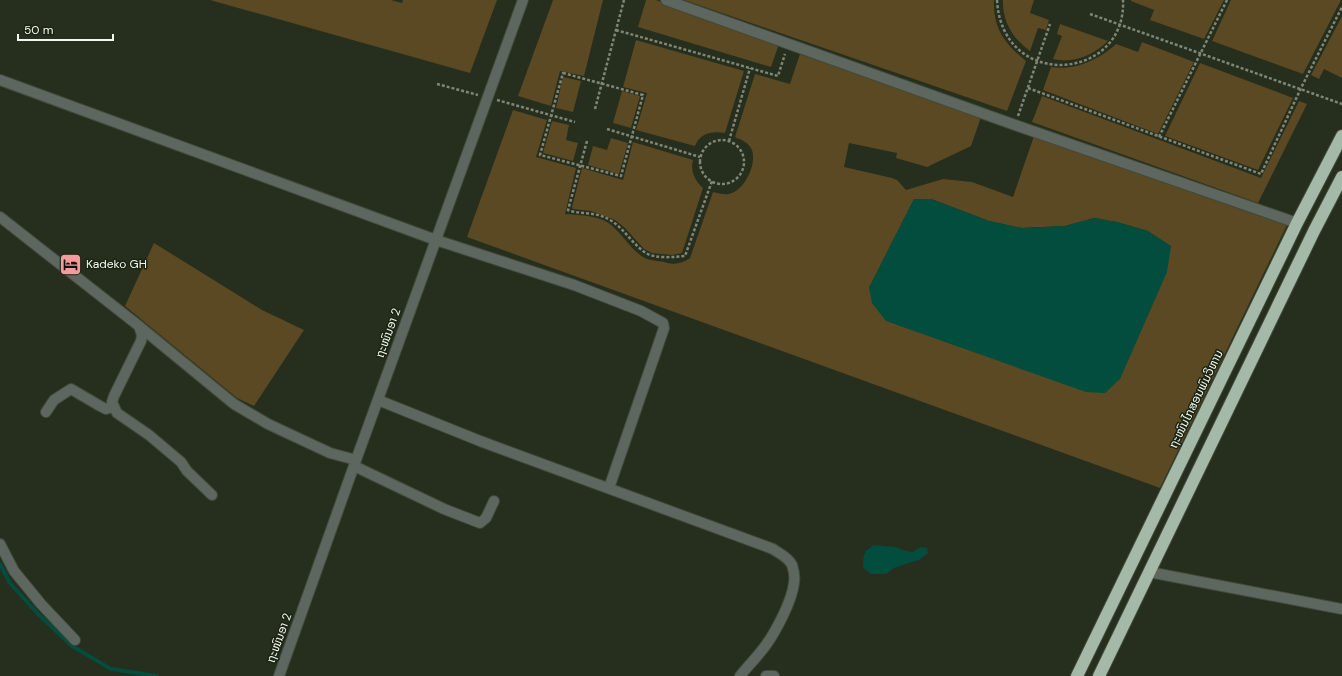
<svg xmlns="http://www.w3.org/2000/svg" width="1342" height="676" viewBox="0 0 1342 676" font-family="'DM Sans','Noto Sans Lao',sans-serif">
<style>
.green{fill:#5a4922;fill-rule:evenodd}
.water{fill:#024d3e}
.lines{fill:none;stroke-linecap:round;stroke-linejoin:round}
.stream{stroke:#024d3e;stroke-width:4}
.minor-casing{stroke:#424a3a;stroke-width:12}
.highway-casing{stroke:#424a3a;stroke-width:14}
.path{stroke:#7f8677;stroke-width:2.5;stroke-dasharray:3 2;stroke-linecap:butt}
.minor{stroke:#5e6660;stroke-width:10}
.highway{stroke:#a5b9a9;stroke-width:12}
.labels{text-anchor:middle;stroke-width:3;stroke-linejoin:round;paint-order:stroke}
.poi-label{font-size:12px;fill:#f1f7ec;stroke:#1c2414;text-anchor:start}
.street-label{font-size:12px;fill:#f1f7ec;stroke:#1c2414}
</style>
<rect width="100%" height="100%" fill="#262e1d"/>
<!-- green -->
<path class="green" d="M 210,0 L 391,0 L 402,3 L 403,0 L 497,0 L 470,73 Z
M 553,0 L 603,0 L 584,76 L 560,71 L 551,106 L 518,96 Z
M 646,0 L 656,0 L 779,44 L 771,67 L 638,27 Z
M 684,0 L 994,0 C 993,29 1005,44 1026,61 L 1007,111 Z
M 1003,0 L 1034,0 L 1030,13 L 1049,20 L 1046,30 L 1038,28 L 1030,51 C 1013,39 1002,21 1003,0 Z
M 1131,0 L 1224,0 L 1204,39 L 1150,20 L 1154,10 L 1131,1 Z
M 1231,0 L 1341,0 L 1303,74 L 1212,41 Z
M 1342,16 L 1342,78 L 1324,69 L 1319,79 L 1311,75 Z
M 1060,24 L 1108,41 C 1094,55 1073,64 1053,59 L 1062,36 L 1057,34 Z
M 636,40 L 744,71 L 725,133 C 712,131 700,133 695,146 L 636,130 L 647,93 L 623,87 Z
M 1142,42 L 1194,62 L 1158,134 L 1043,90 L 1051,67 C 1075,71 1100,59 1116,44 L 1138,52 Z
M 800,54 L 981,117 L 971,146 L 927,167 L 896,158 L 897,153 L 849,143 L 844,167 L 892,178 L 897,180 L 906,190 L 943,179 L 972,182 L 1013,197 L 1034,136 L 1287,225 L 1160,488 L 467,237 L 513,110 L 547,120 L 536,157 L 576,168 L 565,214 C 578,215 595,215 607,222 C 621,231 629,248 643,257 C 648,260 657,261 664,262 C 673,265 682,264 690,258 L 713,192 C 718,193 724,195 729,194 C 744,191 757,165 752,150 C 749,143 742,140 735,137 L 755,74 L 790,84 ZM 914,199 L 931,199 L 989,221 L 1022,228 L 1065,226 L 1094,218 L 1117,222 L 1148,231 L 869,288 Z
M 1200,63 L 1293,98 L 1258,170 L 1165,136 Z
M 563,77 L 581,81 L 573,112 L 556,108 Z
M 622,91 L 640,96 L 631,128 L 613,123 Z
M 1042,96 L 1261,178 L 1299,101 L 1307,104 L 1258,203 L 1032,122 Z
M 552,121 L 569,125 L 566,140 L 578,143 L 573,161 L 543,153 Z
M 611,138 L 628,143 L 619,174 L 588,165 L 593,146 L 607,150 Z
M 633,142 L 693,160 C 690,171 695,181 703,188 L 682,253 L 672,255 L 652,253 L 644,249 L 624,227 L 615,220 L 591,211 L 573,209 L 572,207 L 582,168 L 623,180 Z
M 154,243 L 262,310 L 304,330 L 254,406 L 237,398 L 125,306 Z"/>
<!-- water -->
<path class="water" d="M 914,199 L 931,199 L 989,221 L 1022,228 L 1065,226 L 1094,218 L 1117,222 L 1148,231 L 1171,246 L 1167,272 L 1120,379 L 1105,393 L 1086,392 L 886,321 L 872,303 L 869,288 Z
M 874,545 L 896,547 L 906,551 L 913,552 L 920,547 L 927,548 L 928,553 L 919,560 L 894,568 L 886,574 L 871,574 L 863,568 C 864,555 862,552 874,545 Z"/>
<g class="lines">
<!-- stream -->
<path class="stream" d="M 0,564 L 10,583 L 38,614 L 72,646 L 111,669 L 157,676"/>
<defs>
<path id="minor" d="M 666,0 L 1015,125 L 1297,223
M 0,80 L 436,240 L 574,285 L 641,311 L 663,323 L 664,328 L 609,488
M 0,217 L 139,326 L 234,404 L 268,424 L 330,453 L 356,460
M 139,326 L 142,335 L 141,341 L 114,396 L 112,402 L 117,413 L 149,435 L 181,462 L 187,471 L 212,495
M 378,400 L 480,441 L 773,549 C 780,554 788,557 792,565 C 794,571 795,577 794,583 C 792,601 776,631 766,645 C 758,656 748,666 740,676
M 46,412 L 54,400 L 71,389 L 100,406 L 106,409 L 113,407
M 354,466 L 444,509 L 480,523 L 486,518 L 494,501
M 0,544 L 14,571 L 41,604 L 75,640
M 1149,572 L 1342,609
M 279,676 L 356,460 L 523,0
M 766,676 L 774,676"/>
<path id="highway" d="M 1077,676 L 1297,223 L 1342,136
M 1099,676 L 1314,231 L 1342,177"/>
</defs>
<!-- minor casing -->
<use href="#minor" class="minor-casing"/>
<!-- highway casing -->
<use href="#highway" class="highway-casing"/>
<!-- path -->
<path class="path" d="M 997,0 C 1002,92 1127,81 1123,0
M 1090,14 L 1342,104
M 616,30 L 778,76 L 785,54
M 563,73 L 643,95 L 621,176 L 540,155 Z
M 437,84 L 478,95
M 1028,88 L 1261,174 L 1301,88 L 1342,7
M 497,100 L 575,122
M 595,109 L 624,0
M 1018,116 L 1050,24
M 607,129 L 700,157
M 1159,137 L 1227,0
M700 162a22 22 0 1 1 44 0a22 22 0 1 1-44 0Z
M 587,141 L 568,210 C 581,215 595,211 610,220 C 624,228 632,244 646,253 C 655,259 675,257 685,256 L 712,181
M 729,141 L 750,68"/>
<!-- minor -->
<use href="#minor" class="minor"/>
<!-- highway -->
<use href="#highway" class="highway"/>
</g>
<!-- icons -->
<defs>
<symbol id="hotel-square" viewBox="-11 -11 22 22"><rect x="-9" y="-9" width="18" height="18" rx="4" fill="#f59b9d" stroke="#1c2414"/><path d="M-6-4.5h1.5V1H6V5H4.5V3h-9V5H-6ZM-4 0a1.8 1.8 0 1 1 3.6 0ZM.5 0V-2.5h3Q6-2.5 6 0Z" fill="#111"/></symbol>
</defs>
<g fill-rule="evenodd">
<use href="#hotel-square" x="58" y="252" width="25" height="25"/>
</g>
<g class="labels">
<!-- poi labels -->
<g class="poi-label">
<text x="86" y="268">Kadeko GH</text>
</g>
<!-- street labels -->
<g class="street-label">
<text transform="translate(388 333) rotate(-70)" y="4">ຖະໜົນອາ 2</text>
<text transform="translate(1196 399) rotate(-64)" y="4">ຖະໜົນໄກສອນພົມວິຫານ</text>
<text transform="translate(279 638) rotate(-70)" y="4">ຖະໜົນອາ 2</text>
</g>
</g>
<!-- scale -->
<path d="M18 34v6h95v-6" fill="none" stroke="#f1f7ec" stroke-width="2"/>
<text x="24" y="34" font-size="12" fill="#f1f7ec" stroke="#1c2414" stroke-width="3" paint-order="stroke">50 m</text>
</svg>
